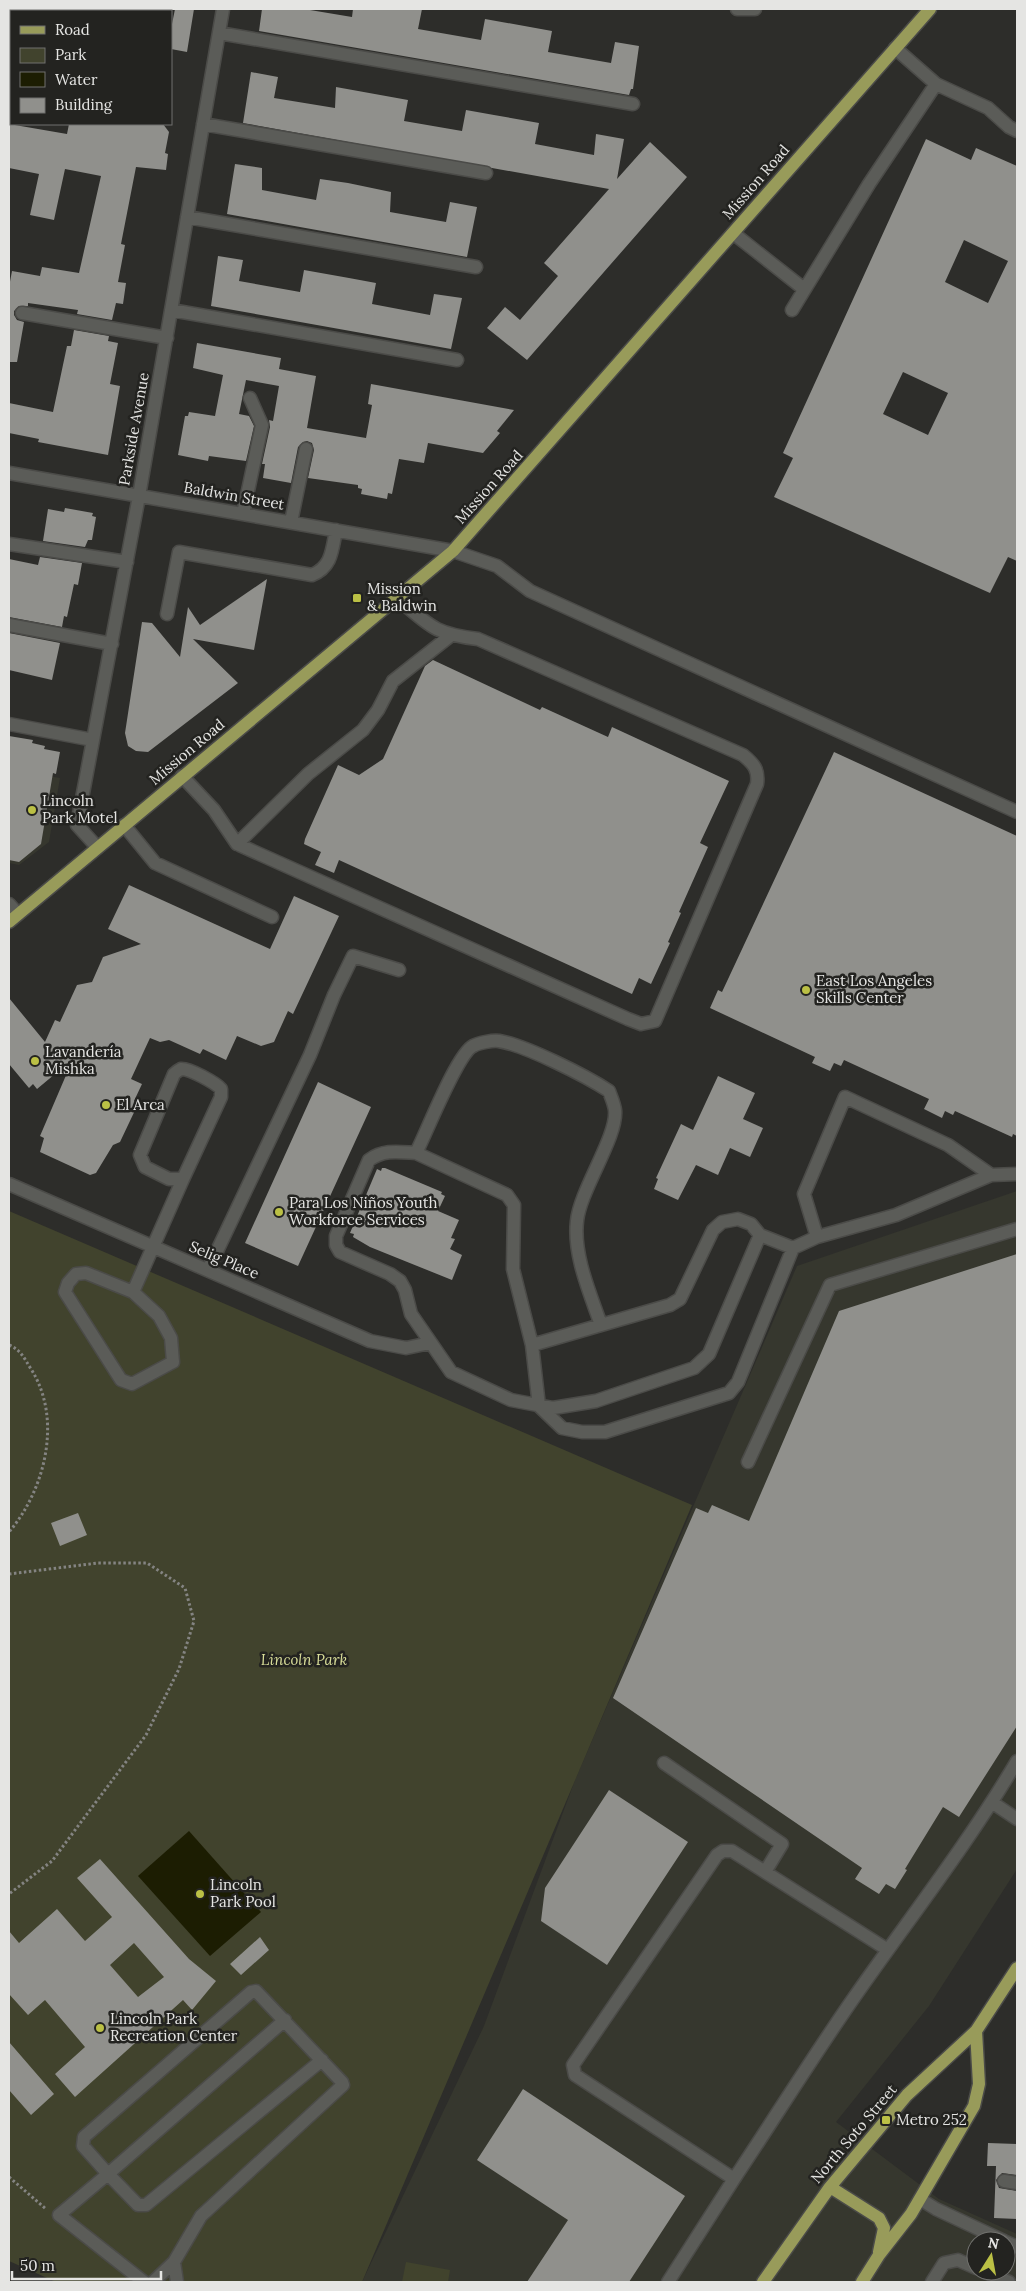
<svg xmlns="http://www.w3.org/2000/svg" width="1026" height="2291" viewBox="0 0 1026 2291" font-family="Lora,serif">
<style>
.built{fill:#36372e;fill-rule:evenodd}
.green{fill:#41432d}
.water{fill:#1c1d02}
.building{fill:#90908c;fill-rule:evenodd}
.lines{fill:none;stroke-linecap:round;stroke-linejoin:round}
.minor-casing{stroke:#4b4b48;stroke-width:15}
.major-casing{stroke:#4b4b48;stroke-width:15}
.path{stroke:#848482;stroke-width:3;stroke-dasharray:2.5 2.5;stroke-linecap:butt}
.minor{stroke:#5b5c58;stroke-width:12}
.major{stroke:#989b5a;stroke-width:12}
.poi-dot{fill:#bbc045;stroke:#232320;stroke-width:2}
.labels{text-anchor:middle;stroke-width:5;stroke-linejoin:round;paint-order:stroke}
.street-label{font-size:15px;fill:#e5e5e3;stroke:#232320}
.poi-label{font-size:15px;fill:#e5e5e3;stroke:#232320;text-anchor:start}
.park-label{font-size:15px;font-style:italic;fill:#d9de99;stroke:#232320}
</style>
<rect width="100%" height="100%" fill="#2d2d2a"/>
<!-- built -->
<path class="built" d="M 9,769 L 60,778 L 49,842 L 19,865 L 9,863 Z
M 1017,1191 L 1017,1869 L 929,2006 L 836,2122 L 939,2199 L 1017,2234 L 1017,2282 L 362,2282 L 484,2026 L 575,1780 L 797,1266 ZM 976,2241 L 1006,2241 L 1006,2271 L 976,2271 Z"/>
<!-- green -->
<path class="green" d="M 9,1211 L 692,1505 L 362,2282 L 56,2282 L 9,2261 Z
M 406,2262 L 450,2270 L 448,2282 L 402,2282 Z"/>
<!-- water -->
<path class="water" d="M 189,1831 L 261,1912 L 210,1956 L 138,1876 Z"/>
<!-- building -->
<path class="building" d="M 175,9 L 194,9 L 187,52 L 171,49 L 171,29 Z
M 262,9 L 304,9 L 352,17 L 353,9 L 422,9 L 418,29 L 481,40 L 485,19 L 552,31 L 548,52 L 611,63 L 615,42 L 639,46 L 633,89 L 631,89 L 629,95 L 259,31 Z
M 251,72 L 278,77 L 274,98 L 335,108 L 336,87 L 408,100 L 404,121 L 462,131 L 466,110 L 494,115 L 539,123 L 535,144 L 594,155 L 596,134 L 624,139 L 617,179 L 650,142 L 687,177 L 527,360 L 487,328 L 505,307 L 520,320 L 558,276 L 544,263 L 609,189 L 243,123 Z
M 9,124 L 67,134 L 69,124 L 163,124 L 169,132 L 165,153 L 168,154 L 166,170 L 136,167 L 121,244 L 125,245 L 118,282 L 126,283 L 123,304 L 116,303 L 112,320 L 77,314 L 78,310 L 28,303 L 28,306 L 19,306 L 14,311 L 14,315 L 17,320 L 24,322 L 17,362 L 9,362 L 9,287 L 12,271 L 40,276 L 42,267 L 79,273 L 101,176 L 65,169 L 54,220 L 30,215 L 39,174 L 9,168 Z
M 926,139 L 971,160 L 976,148 L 1017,166 L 1017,561 L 1008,557 L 990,593 L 774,497 L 793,458 L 783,453 ZM 964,240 L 1008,261 L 988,303 L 945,282 ZM 903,372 L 948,393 L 928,435 L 883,414 Z
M 235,164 L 262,168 L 262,190 L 316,200 L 320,179 L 348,183 L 391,192 L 390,212 L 446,222 L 450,202 L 477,207 L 467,257 L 227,214 Z
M 218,256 L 243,260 L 239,281 L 300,292 L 304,270 L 349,278 L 376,283 L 372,304 L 430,315 L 434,294 L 462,298 L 451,349 L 211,306 Z
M 74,330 L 109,336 L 108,341 L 118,343 L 110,384 L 120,386 L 108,455 L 38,442 L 39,439 L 9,433 L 9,403 L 53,412 L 67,346 L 71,346 Z
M 197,343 L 281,358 L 279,369 L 316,376 L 307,428 L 366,438 L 372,405 L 368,404 L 371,384 L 514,410 L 497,431 L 500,433 L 483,453 L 428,443 L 424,463 L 399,459 L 392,494 L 388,493 L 387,499 L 361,494 L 362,489 L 358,488 L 358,485 L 308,478 L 314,450 L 312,443 L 307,441 L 303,442 L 298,447 L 291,483 L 263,478 L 265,464 L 262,464 L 270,427 L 269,420 L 273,421 L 279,386 L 246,380 L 239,414 L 249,416 L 254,426 L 246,461 L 209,456 L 208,461 L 178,455 L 185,416 L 188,416 L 189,412 L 215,416 L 223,375 L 193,368 Z
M 65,508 L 93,513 L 92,516 L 96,517 L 92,540 L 88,540 L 85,547 L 43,541 L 48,509 L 64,512 Z
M 40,557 L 82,563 L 78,585 L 74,584 L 67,617 L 64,616 L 62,627 L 9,617 L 9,559 L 38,565 Z
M 267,579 L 254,650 L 193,639 L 238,683 L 148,752 L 136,751 L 128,746 L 125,733 L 142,622 L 152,623 L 180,657 L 188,607 L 200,625 Z
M 9,633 L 60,643 L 52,680 L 9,670 Z
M 433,660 L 540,710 L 542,707 L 608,737 L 612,727 L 729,781 L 700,843 L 708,847 L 679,912 L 681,913 L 668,942 L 670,943 L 651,984 L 639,978 L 632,994 L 339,860 L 334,873 L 315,865 L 321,852 L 304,844 L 305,839 L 338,765 L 359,775 L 383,759 L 425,666 Z
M 9,736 L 33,740 L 32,743 L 45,746 L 44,749 L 60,752 L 56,774 L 53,773 L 41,844 L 19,862 L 9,860 Z
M 834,752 L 1017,836 L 1017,1136 L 1013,1134 L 1012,1137 L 955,1111 L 953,1115 L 945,1111 L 942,1118 L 924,1109 L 929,1099 L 844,1060 L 841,1066 L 834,1063 L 830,1071 L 812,1063 L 815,1057 L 710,1008 L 718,990 L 722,992 Z
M 129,885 L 270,949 L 294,896 L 339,916 L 293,1014 L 288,1011 L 274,1042 L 261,1046 L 237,1036 L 226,1060 L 203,1049 L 200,1054 L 169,1040 L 160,1042 L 150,1038 L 131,1079 L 142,1084 L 134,1101 L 138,1104 L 120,1142 L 113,1145 L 96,1173 L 90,1175 L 40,1152 L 44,1138 L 40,1136 L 73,1059 L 37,1089 L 33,1084 L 29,1088 L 9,1064 L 9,998 L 45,1042 L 55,1020 L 60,1022 L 77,985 L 92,982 L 103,957 L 141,944 L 108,929 Z
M 718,1076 L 755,1093 L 743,1119 L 763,1128 L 750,1157 L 730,1148 L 718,1175 L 696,1165 L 678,1200 L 654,1189 L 658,1179 L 656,1178 L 681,1124 L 693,1130 Z
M 318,1082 L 371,1107 L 298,1266 L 245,1243 Z
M 382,1168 L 385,1168 L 442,1192 L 441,1194 L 445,1196 L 438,1211 L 459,1220 L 451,1238 L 455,1239 L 450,1249 L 462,1255 L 452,1280 L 370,1247 L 353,1237 L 354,1234 L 350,1233 L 377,1169 L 381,1171 Z
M 1017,1254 L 1017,1726 L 959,1817 L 943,1807 L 905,1869 L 907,1870 L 895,1889 L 886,1884 L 879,1894 L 855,1879 L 862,1868 L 613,1698 L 696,1508 L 708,1513 L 712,1505 L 749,1521 L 839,1311 Z
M 78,1513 L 87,1535 L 60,1546 L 51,1523 Z
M 609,1790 L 688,1842 L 607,1965 L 541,1921 L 545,1888 Z
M 100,1859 L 189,1959 L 216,1981 L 192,2010 L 183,2000 L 75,2097 L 55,2074 L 85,2047 L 45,2000 L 28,2015 L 9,1994 L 9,1931 L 19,1943 L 57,1909 L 85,1941 L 112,1917 L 77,1878 ZM 134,1943 L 164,1977 L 138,1997 L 110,1965 Z
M 260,1937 L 269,1950 L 241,1975 L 230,1964 Z
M 9,2042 L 54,2094 L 31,2115 L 9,2090 Z
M 523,2089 L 685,2196 L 629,2282 L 527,2282 L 568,2220 L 477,2160 Z
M 988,2143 L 1017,2144 L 1017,2175 L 1002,2173 L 996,2180 L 999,2188 L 1017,2191 L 1017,2219 L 994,2218 L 996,2166 L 987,2166 Z"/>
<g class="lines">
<defs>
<path id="minor" d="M 737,9 L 755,9
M 219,33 L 633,104
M 895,48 L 936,84 L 988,108 L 1009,127 L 1017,131
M 203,124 L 486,173
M 187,217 L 476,267
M 733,233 L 804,289
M 171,310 L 457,360
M 792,310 L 869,184 L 936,84
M 22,313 L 167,338
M 9,473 L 453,551 L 497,566 L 530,591 L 1017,812
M 243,514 L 262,425 L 250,398
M 291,522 L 306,449
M 9,544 L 127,562
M 167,614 L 179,552 L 312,575 C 332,567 332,550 336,530
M 9,625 L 112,644
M 9,724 L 93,740
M 182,776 L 214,810 L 237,844 L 628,1019 L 641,1024 L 655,1021 L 757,784 C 759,770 754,764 743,755 L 478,639 C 434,634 430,626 397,598
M 124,825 L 155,863 L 272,917
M 237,844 L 308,774 L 363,730 L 378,710 L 393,681 L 450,636
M 97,847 L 77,825 L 139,496 L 223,9
M 9,904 L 18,914
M 416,1153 C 399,1152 384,1149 369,1160 L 336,1236 L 336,1245 L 340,1252 L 390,1274 L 400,1281 L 405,1290 L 411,1314 L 451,1372 L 511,1400 L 553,1408 L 596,1401 L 694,1368 L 709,1354 L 760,1235
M 9,1184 L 370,1341 L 406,1348 L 430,1343
M 817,1237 L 804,1194 L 845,1097 L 948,1145 L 991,1175
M 793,1248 L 738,1382 L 729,1393 L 605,1432 L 582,1432 L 562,1428 L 539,1406 L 532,1345 L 670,1305 L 680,1299 L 713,1230 L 722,1222 L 738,1219 L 751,1224 L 760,1235 L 793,1248 L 817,1237 L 896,1215 L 991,1175 L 1017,1174
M 208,1270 L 310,1055 L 334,995 L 353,956 L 399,970
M 133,1292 L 86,1273 L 76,1274 L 68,1283 L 65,1292 L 121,1380 L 132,1384 L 173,1362 L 171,1338 L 159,1316 L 133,1292 L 183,1179 L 169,1179 L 145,1167 L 140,1155 L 174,1074 C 175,1073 179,1070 181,1069 C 189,1068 216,1083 221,1089 L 221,1097 L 183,1179
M 532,1345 L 513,1269 L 514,1205 L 507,1195 L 416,1153 C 426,1134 457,1054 473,1046 C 478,1043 493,1040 499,1041 C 525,1045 586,1076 609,1091 C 611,1097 614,1103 615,1110 C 618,1136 580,1190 577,1221 C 573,1255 590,1293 601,1325
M 748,1462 L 830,1285 L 1017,1229
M 664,1763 L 782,1844 L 765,1872
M 993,1803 L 1017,1819
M 888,1950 L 732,1851 L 723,1851 L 717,1855 L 573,2065 L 575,2075 L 734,2179 C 774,2119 812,2058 853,1999 C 908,1920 968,1844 1017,1761
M 285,2020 L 108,2174 L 138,2205 L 146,2205 L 322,2060
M 1004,2181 L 1017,2183
M 920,2199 L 936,2209 L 1004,2241
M 1006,2242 L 1017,2247
M 174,2262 L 177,2282
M 983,2271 L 1009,2282
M 144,2282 L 59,2215 L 108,2174 L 83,2146 L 84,2137 L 251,1992 L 256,1991 L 342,2082 L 343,2085 L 201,2216 L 174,2262 L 153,2282
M 668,2282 L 734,2179
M 932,2282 L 944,2263 L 958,2260 L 976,2268"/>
<path id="major" d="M 9,922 L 453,551 L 930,9
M 830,2187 L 879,2218 L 884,2228 L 879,2252
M 763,2282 L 830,2187 L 907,2095 L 976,2031 L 1017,1968
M 862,2282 L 879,2255 L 911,2214 L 974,2106 L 979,2084 L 976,2031"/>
</defs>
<!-- minor casing -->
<use href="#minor" class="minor-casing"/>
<!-- major casing -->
<use href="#major" class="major-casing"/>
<!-- path -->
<path class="path" d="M 9,1345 C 21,1350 24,1358 31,1369 C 63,1419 45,1490 9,1532
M 9,1574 L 98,1563 L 147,1563 L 185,1588 L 194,1621 L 179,1669 L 146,1735 L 52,1861 L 9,1894
M 9,2177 L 46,2209"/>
<!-- minor -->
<use href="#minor" class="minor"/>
<!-- major -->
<use href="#major" class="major"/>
</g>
<!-- markers -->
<g class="poi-dot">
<rect x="352" y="593" width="10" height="10" rx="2.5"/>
<circle cx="32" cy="810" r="5"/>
<circle cx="806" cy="990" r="5"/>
<circle cx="35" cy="1061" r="5"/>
<circle cx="106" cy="1105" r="5"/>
<circle cx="279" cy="1212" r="5"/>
<circle cx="200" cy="1894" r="5"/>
<circle cx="100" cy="2028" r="5"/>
<rect x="881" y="2115" width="10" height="10" rx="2.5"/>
</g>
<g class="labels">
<!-- street labels -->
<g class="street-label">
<text transform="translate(756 182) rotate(-49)" y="5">Mission Road</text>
<text transform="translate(134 429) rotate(-80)" y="5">Parkside Avenue</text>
<text transform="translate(489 487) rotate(-48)" y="5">Mission Road</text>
<text transform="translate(234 496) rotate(10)" y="5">Baldwin Street</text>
<text transform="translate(187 752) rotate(-40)" y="5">Mission Road</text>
<text transform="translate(224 1260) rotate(23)" y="5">Selig Place</text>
<text transform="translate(854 2134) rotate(-50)" y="5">North Soto Street</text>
</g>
<!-- poi labels -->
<g class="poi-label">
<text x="367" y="594">Mission<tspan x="367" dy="17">&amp; Baldwin</tspan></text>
<text x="42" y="806">Lincoln<tspan x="42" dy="17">Park Motel</tspan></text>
<text x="816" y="986">East Los Angeles<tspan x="816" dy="17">Skills Center</tspan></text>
<text x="45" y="1057">Lavandería<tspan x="45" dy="17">Mishka</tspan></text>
<text x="116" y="1110">El Arca</text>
<text x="289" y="1208">Para Los Niños Youth<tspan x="289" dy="17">Workforce Services</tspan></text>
<text x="210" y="1890">Lincoln<tspan x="210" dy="17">Park Pool</tspan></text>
<text x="110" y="2024">Lincoln Park<tspan x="110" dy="17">Recreation Center</tspan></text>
<text x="896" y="2125">Metro 252</text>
</g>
<!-- park labels -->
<g class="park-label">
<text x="304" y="1665">Lincoln Park</text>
</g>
</g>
<!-- border -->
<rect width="1026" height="2291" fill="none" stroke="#e5e5e3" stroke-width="20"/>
<!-- legend -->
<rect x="10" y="10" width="162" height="115" fill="#232320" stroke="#71716e"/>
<rect x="20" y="26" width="25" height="8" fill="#989b5a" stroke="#71716e"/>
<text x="55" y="35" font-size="15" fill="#e5e5e3">Road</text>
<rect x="20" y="48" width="25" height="15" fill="#41432d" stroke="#71716e"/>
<text x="55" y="60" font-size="15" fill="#e5e5e3">Park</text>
<rect x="20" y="72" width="25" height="15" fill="#1c1d02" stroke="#71716e"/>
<text x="55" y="85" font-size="15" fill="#e5e5e3">Water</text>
<rect x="20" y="98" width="25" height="15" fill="#90908c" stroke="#71716e"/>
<text x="55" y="110" font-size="15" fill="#e5e5e3">Building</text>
<!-- north arrow -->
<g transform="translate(991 2256) rotate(11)"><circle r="24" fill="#232320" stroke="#71716e"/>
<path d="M0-4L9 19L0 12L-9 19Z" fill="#bbc045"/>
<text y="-8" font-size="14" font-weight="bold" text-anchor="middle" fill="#e5e5e3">N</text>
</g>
<!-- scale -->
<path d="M12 2271v8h149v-8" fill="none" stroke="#e5e5e3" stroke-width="2.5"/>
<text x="20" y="2271" font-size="15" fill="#e5e5e3" stroke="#232320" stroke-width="4" paint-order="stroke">50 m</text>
</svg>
